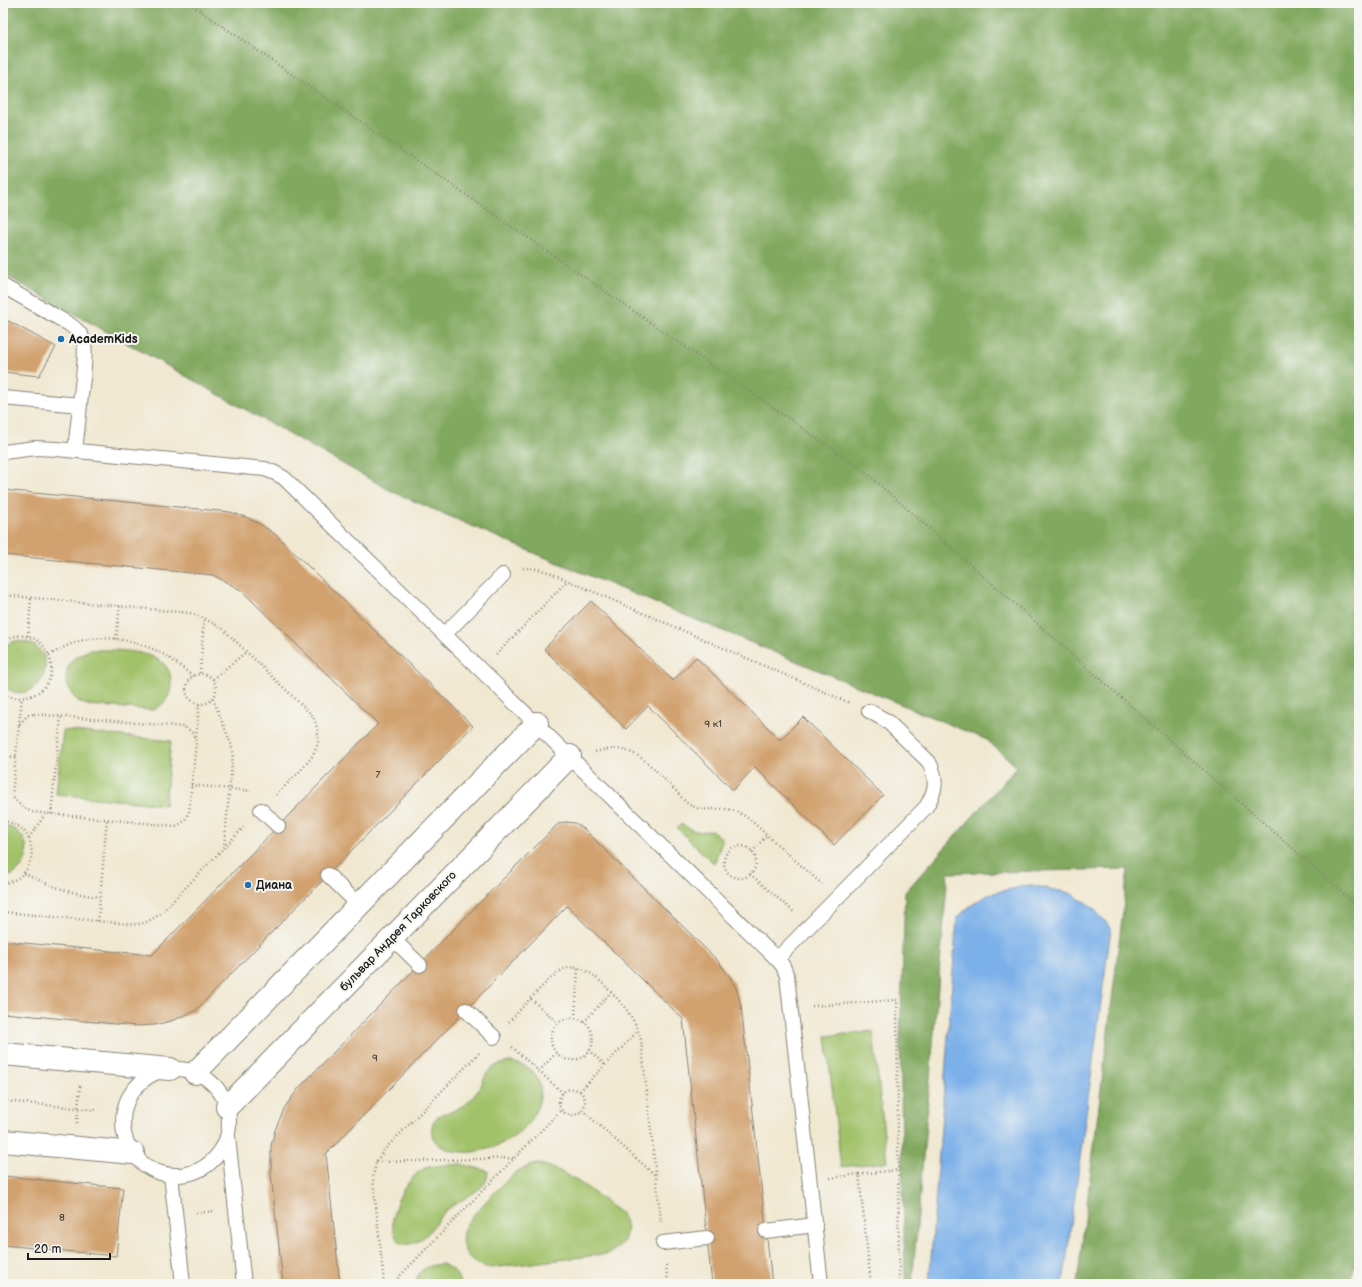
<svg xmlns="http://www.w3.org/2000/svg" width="1362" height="1287" viewBox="0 0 1362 1287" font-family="'Balsamiq Sans',sans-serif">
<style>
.green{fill:#a2c26a;stroke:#5f6f43}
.forest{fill:#81a85e;stroke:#4e623d}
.water{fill:#7bb0e9;stroke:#4c6682}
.building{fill:#d1a270}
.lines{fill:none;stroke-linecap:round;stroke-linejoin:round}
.service-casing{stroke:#868276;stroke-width:16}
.minor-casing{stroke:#868276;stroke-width:24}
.path{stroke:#868276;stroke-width:2.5;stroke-dasharray:1 3;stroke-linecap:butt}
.service{stroke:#fff;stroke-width:14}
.minor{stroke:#fff;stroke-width:22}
.poi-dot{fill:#1f6fb2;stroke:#f6f6f2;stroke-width:1.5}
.labels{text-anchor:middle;stroke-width:4;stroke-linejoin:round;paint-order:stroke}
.number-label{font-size:10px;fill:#493e31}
.poi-label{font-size:12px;font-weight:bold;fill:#1c1c1c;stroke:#f6f6f2;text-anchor:start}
.street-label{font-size:12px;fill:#1c1c1c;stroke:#f6f6f2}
</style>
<rect width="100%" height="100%" fill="#f6f6f2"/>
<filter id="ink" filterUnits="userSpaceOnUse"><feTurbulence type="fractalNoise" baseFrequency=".025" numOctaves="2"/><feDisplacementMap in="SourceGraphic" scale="8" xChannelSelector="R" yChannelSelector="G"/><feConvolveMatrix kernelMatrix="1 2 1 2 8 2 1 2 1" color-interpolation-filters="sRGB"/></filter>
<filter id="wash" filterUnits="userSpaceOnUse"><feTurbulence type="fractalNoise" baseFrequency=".012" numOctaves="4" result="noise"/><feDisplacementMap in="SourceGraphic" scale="16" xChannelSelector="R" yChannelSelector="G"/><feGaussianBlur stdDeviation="0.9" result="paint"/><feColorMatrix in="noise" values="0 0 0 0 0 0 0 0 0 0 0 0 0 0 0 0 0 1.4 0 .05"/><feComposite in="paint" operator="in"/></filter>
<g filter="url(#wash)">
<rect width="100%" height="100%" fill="#f0e8d1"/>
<!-- green -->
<path class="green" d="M 15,641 C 70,642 40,715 3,686 L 3,646 Z
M 90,650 C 114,650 174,647 171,684 C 171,697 164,705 153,710 L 87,705 C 83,703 79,702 76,699 C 64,688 62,668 76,657 C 80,654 85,652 90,650 Z
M 63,730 L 171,741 L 165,805 L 56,794 Z
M 681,824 C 691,830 699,834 711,830 L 723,839 L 714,864 L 677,828 Z
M 3,826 C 32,827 37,871 3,878 Z
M 873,1031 L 887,1162 L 841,1167 L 826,1036 Z
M 510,1062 C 556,1068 543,1116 515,1136 C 502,1145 488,1150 473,1152 C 463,1153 445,1151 438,1144 C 428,1136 430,1120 442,1114 C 445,1113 450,1112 453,1111 C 460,1108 468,1103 473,1097 C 489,1080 480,1066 510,1062 Z
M 461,1164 L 488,1171 C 488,1174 487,1180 485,1183 C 479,1192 457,1202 448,1209 C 437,1217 431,1234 420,1240 C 413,1244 404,1247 398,1240 C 382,1220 405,1178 425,1168 C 432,1165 453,1165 461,1164 Z
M 538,1164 C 568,1169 597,1196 622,1214 C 632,1231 625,1247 607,1254 L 491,1268 C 470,1265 456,1247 465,1227 C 469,1217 505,1182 515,1173 C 522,1168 530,1166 538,1164 Z
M 442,1264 C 453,1269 457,1272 460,1284 L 416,1284 C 416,1269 429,1265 442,1264 Z"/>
<!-- forest -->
<path class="forest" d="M 3,3 L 1359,3 L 1359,1236 L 1351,1284 L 1077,1284 L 1128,869 L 948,873 L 912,1284 L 905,1284 L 900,1041 L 905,892 L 1017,767 L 987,740 L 539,555 L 393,492 L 3,274 Z"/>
<!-- water -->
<path class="water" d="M 1029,885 L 1070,893 L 1091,906 L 1111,928 L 1063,1284 L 929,1284 L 957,918 L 970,906 L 989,894 Z"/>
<g id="blocks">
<!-- building -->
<path class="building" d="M 3,318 L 56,347 L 39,376 L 3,372 Z
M 3,490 L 230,512 L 248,518 L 263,526 L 276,535 L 473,726 L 195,1011 L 171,1021 L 154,1025 L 136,1026 L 3,1013 L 3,941 L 152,955 L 378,724 L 241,590 L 213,575 L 3,555 Z
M 591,601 L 673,681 L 696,657 L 780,740 L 803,717 L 883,795 L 834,845 L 755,767 L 733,790 L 648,706 L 626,729 L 544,649 Z
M 565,822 L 575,823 L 584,829 L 718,961 L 730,977 L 736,988 L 741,1005 L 772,1284 L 712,1284 L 683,1019 L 567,906 L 326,1154 L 340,1284 L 283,1284 L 271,1174 L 271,1146 L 275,1130 L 285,1107 L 298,1089 L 498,884 L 558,824 Z
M 3,1176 L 123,1188 L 116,1256 L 3,1245 Z"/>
</g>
</g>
<g filter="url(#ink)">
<use href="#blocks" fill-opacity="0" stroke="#868276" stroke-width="1"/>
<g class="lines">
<defs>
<path id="service" d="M 3,286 L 69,324 C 76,329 82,334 84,343 C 87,357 81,390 80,405
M 3,398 L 80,405 L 75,451
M 3,452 L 36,448 L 57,449 L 265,469 L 275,473 L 284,478 L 777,959 L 783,966 L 787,976 L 821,1284
M 445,634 L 503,575
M 261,810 L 278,826
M 328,875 L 359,905
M 392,938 L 420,965
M 777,959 L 926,807 C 936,791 938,780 929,762 L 887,721 L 869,711
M 466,1010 L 494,1037
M123 1122a53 53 0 1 1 106 0a53 53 0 1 1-106 0Z
M 228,1137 L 244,1284
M 171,1175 L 183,1284
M 766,1231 L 815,1225
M 663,1243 L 707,1238"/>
<path id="minor" d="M 3,1054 L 170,1069
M 195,1073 L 537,723
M 227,1107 L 570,756
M 3,1141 L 133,1153"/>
</defs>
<!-- service casing -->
<use href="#service" class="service-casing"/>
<!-- minor casing -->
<use href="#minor" class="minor-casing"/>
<!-- path -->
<path class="path" d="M 189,3 L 863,470 L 1359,907
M 523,568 L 537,569 L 548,572 L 850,703
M 3,595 L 190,613 L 204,618 L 223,629 L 313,716 C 316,724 319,732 318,741 C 316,760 289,781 276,795
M 28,636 L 31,598
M 116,639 L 120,606
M 3,641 C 48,616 73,687 26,697 C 18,699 10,698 3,693
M 49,655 C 57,651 64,647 71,644 C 98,633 129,639 155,650 C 169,656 181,667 193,676
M 496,655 L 568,580
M 200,673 L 204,618
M186 689a15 15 0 1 1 30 0a15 15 0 1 1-30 0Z
M 213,679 L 246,652
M 213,699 L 231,744 L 233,753 L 224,847
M 34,714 L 184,727 C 191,730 194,734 196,742 L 189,812 C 186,819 183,824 175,826 L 32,812 C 23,808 18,804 12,796 L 19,725 L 28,715 Z
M 19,725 L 22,698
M 196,737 L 199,704
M 595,752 C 635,740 651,767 677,792 C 681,797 685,802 690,805 C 702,812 713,808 726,809 C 743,810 755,825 767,835
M 3,756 L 16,757
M 191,785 L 251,791
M 51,814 L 61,716
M 3,821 C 41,825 41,879 3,883
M 29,838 L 46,813
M724 862a16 16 0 1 1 32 0a16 16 0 1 1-32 0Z
M 752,852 L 767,835 L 822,884
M 24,873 C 53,887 68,893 100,897
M 750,874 L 794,912
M 3,912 L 128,924 C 143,925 148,922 160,914 L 246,825
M 98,921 L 107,819
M 531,999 L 558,1023
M 812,1006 L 897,1000 L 899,1284
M 575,1018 L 578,968
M551 1039a21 21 0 1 1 42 0a21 21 0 1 1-42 0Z
M 509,1022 C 521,1009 550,975 564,969 C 570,967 577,967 582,969 C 593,973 601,982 608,989 C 624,1005 635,1018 641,1040 L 661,1222
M 584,1022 L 611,992
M 512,1047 L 563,1093
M 589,1050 L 605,1065
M 539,1071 L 556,1053
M559 1102a13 13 0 1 1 26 0a13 13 0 1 1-26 0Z
M 580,1091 L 638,1031
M 3,1101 L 98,1110
M 582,1110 L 656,1176
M 77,1123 L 80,1086
M 376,1162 L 515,1158
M 859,1174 L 898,1170
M 830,1178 L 859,1174 L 871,1284
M 196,1213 L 215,1211
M 666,1265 L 668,1284
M 3,1282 L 19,1284
M 384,1284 L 373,1178 L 376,1162 L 384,1150 L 479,1053
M 392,1284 L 562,1109"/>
<!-- service -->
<use href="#service" class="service"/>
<!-- minor -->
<use href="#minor" class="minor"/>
</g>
</g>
<!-- markers -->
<g class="poi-dot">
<circle cx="61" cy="339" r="4"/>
<circle cx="248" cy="885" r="4"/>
</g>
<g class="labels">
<!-- number labels -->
<g class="number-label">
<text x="713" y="727">9 к1</text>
<text x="378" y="778">7</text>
<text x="375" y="1061">9</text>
<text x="62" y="1221">8</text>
</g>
<!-- poi labels -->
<g class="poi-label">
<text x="69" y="343">AcademKids</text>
<text x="256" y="889">Диана</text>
</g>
<!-- street labels -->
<g class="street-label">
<text transform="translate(398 931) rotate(-46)" y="4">бульвар Андрея Тарковского</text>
</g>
</g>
<!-- margin -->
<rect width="1362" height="1287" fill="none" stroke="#f6f6f2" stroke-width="16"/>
<!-- scale -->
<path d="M28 1253v6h82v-6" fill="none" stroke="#1c1c1c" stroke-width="2"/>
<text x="34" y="1253" font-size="12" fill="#1c1c1c" stroke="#f6f6f2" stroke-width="3" paint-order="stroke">20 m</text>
</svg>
